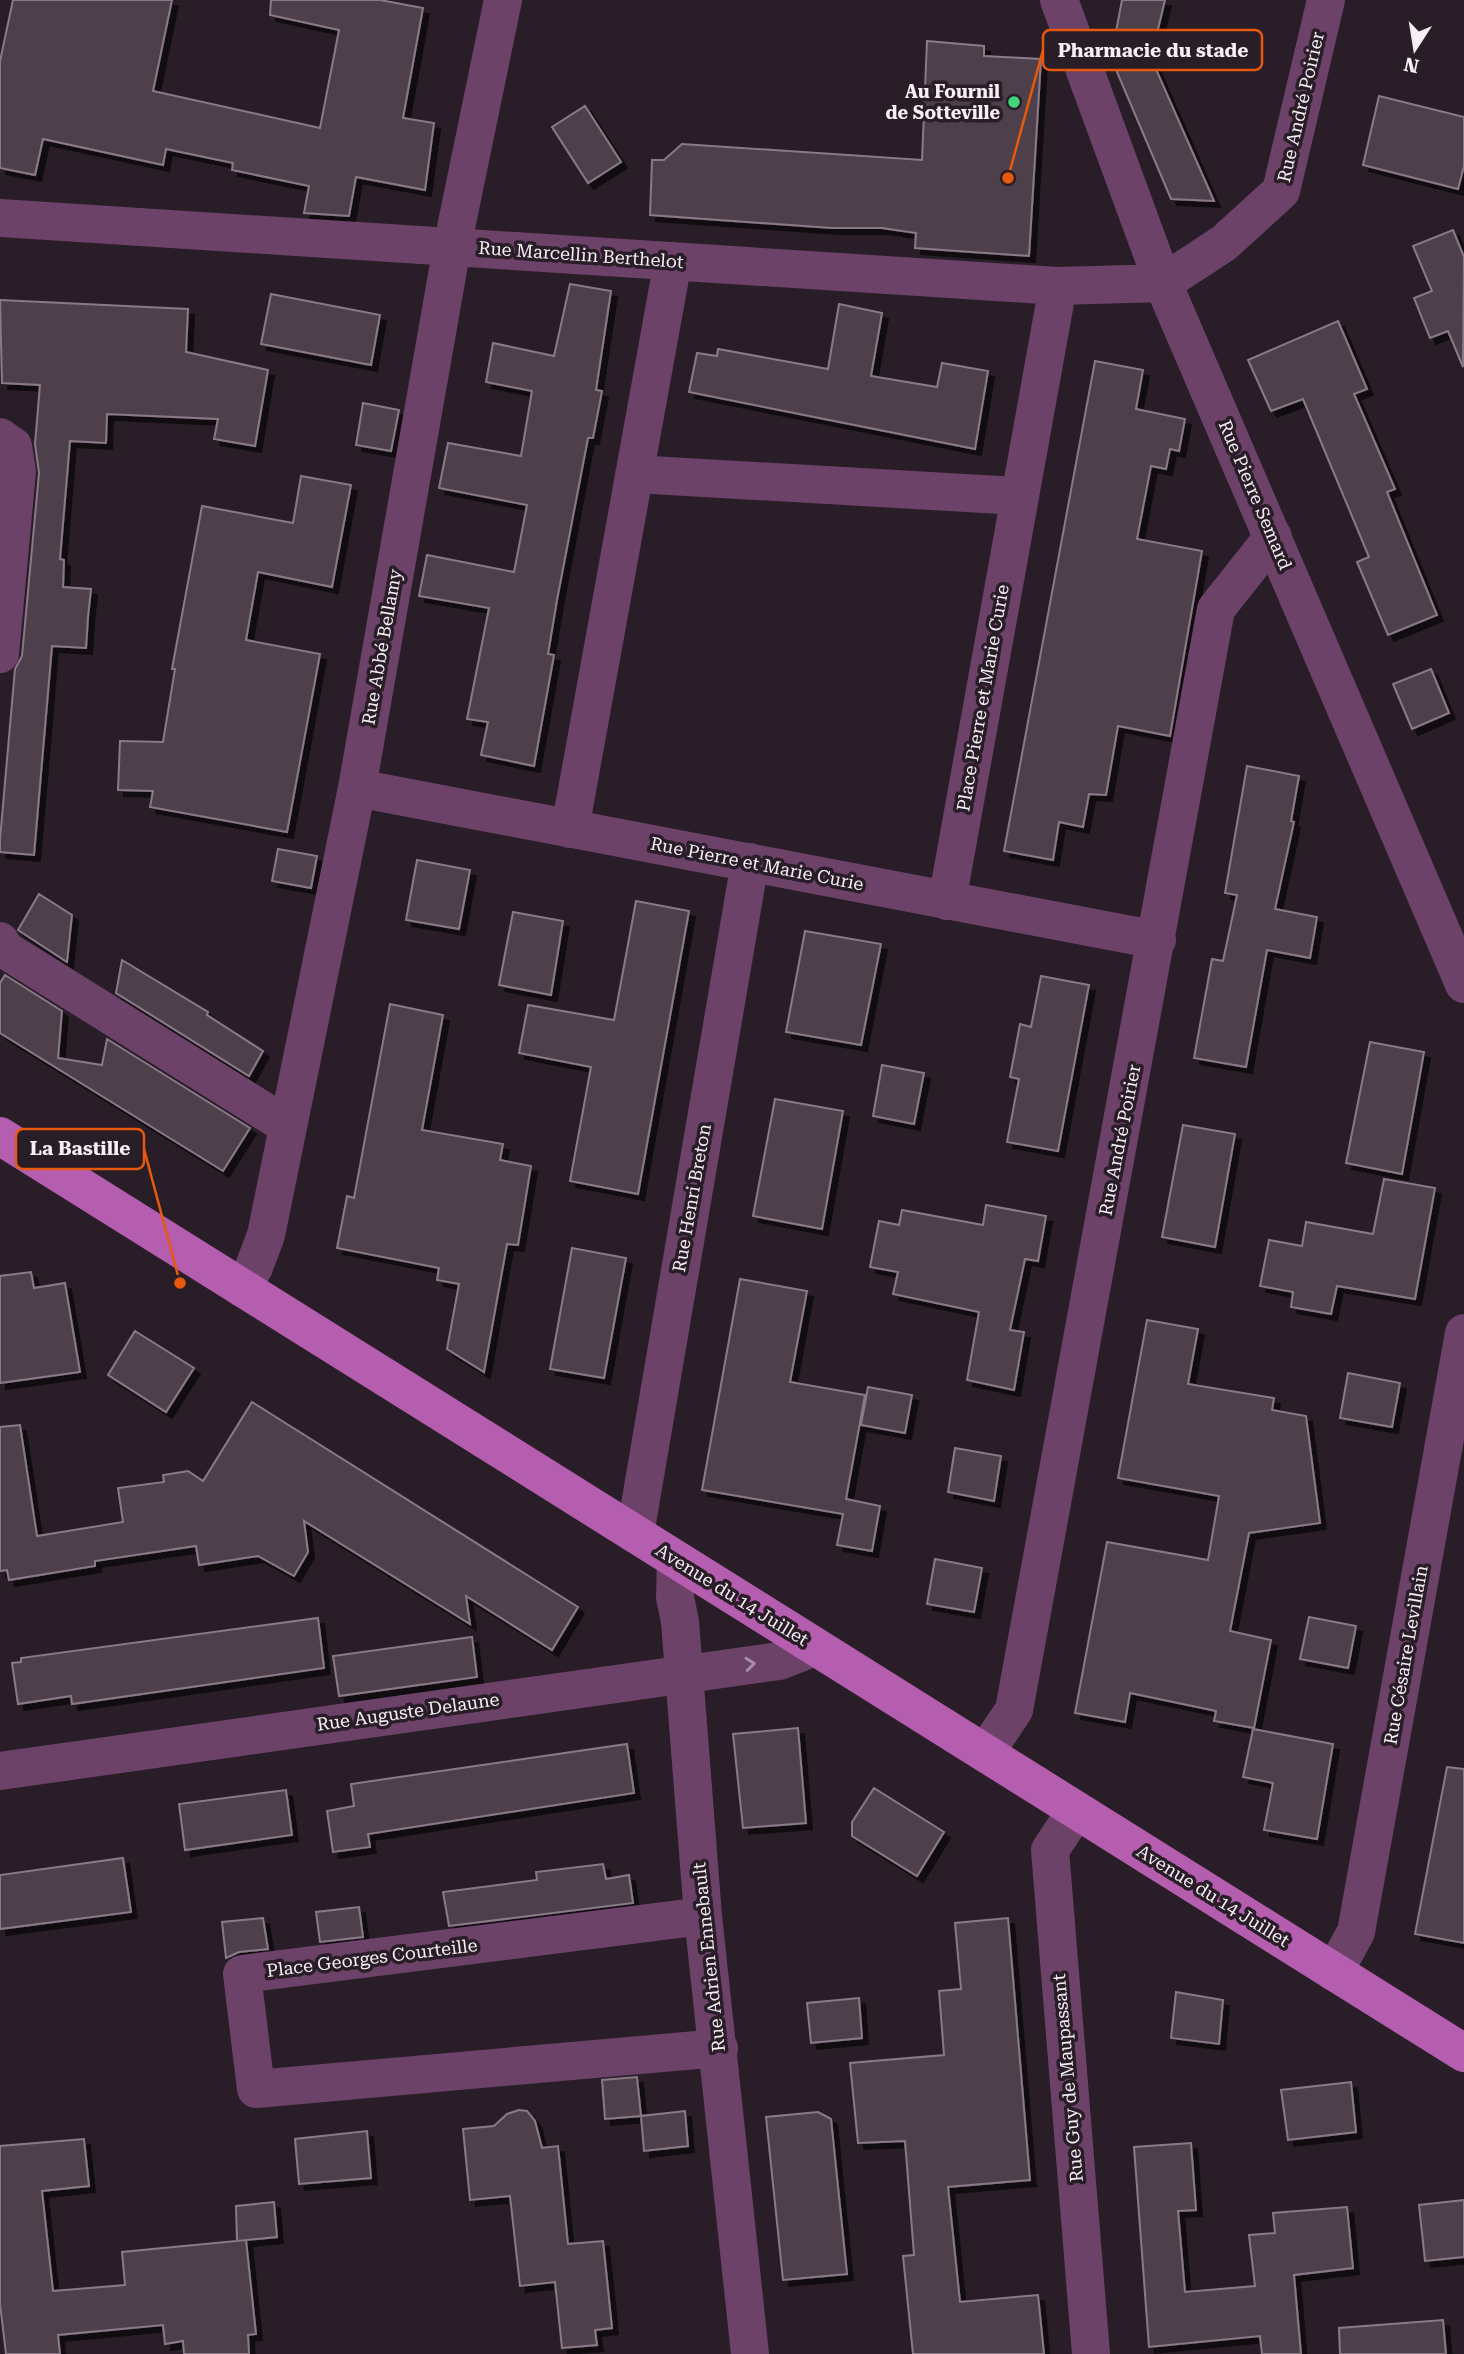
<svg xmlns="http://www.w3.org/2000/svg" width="1464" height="2354" viewBox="0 0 1464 2354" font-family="'Roboto Serif',serif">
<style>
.building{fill:#4e404c;stroke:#8a7a88;stroke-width:2;filter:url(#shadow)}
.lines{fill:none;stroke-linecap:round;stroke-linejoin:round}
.minor{stroke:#6c4268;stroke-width:38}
.major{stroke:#b55daf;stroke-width:38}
.oneway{stroke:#ab8fa8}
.poi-dot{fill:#40d77c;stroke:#291d28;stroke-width:2.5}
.labels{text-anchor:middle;stroke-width:7;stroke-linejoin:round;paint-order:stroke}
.poi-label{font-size:18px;font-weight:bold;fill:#f7eef6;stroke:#291d28;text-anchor:end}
.street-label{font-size:18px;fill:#f7eef6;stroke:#291d28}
.leader{fill:none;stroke:#e8590c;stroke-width:2.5}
.callout-dot{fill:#e8590c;stroke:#291d28;stroke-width:2.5}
.callout{fill:#291d28;stroke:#e8590c;stroke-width:2.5}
.callout-label{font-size:19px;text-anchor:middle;font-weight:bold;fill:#f7eef6}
</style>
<defs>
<filter id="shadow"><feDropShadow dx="6" dy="6" stdDeviation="0" flood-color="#0009"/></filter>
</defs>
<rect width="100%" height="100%" fill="#291d28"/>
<!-- building -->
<path class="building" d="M 13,0 L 172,0 L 153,91 L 320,128 L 339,30 L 270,15 L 271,0 L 380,0 L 423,8 L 403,118 L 434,123 L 425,190 L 356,177 L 349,216 L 304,213 L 309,186 L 232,170 L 233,163 L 166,149 L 163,165 L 43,139 L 35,175 L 0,168 L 0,61 Z
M 1122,0 L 1165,0 L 1151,58 L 1214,201 L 1171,199 L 1111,58 Z
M 927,41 L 984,46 L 984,56 L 1041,59 L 1029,256 L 915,248 L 916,233 L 882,228 L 832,228 L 650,215 L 652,160 L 664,160 L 682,144 L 922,160 Z
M 1379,96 L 1464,117 L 1464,166 L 1458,189 L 1363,165 Z
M 585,106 L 621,162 L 588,183 L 552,127 Z
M 1453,230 L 1464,257 L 1463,367 L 1448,331 L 1430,338 L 1414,298 L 1432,291 L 1413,246 Z
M 570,284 L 611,291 L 596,390 L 602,391 L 593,438 L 588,438 L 557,600 L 548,654 L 554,655 L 534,766 L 481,755 L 488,722 L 467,719 L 489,608 L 419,596 L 427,555 L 514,572 L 527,505 L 439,488 L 448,443 L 521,456 L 532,391 L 486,382 L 493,343 L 554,356 Z
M 271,294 L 380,315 L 371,365 L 261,344 Z
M 0,300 L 188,309 L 186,352 L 268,370 L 255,446 L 214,439 L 218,419 L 107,414 L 106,443 L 70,441 L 60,559 L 64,560 L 63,587 L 91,589 L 88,617 L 86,648 L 52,646 L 34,855 L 0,852 L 0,839 L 15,669 L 22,656 L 39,473 L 35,444 L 40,385 L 2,383 Z
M 839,304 L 882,313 L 871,376 L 937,387 L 942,363 L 988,371 L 975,449 L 689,392 L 697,353 L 717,356 L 718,349 L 828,369 Z
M 1338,321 L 1367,389 L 1354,394 L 1395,489 L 1387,492 L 1437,615 L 1388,635 L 1357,562 L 1369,557 L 1303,399 L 1271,411 L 1248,360 Z
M 1095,361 L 1143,370 L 1136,409 L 1185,419 L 1179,451 L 1170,449 L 1166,469 L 1151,466 L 1137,539 L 1202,551 L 1170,736 L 1118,726 L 1106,795 L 1089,794 L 1083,827 L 1059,822 L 1053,860 L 1004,851 Z
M 363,403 L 399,410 L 391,451 L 356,445 Z
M 301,476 L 351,485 L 332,587 L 258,572 L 246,640 L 320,654 L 287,832 L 150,807 L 153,791 L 118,790 L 120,741 L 163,742 L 175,669 L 172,669 L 202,506 L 293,523 Z
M 1431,669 L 1449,713 L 1412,729 L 1393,684 Z
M 1247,766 L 1299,776 L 1291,821 L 1294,822 L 1275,909 L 1317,917 L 1310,958 L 1267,950 L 1246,1067 L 1194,1058 L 1212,959 L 1223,961 L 1237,895 L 1225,893 Z
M 278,849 L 317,856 L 311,888 L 272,881 Z
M 417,860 L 470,870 L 459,929 L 406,920 Z
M 39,894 L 72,915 L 67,962 L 18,930 Z
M 636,901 L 689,911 L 638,1194 L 570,1181 L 591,1067 L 519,1053 L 528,1005 L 614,1020 Z
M 513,912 L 563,921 L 551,995 L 499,985 Z
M 805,931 L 881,944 L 861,1045 L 786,1032 Z
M 122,960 L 208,1012 L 207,1015 L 263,1051 L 249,1076 L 116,993 Z
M 5,975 L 62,1011 L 58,1058 L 102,1065 L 107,1039 L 250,1128 L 223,1171 L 0,1033 L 0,983 Z
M 1041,976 L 1089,985 L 1058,1151 L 1007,1142 L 1019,1079 L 1010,1077 L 1020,1024 L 1031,1027 Z
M 390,1004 L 443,1015 L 422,1130 L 503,1144 L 500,1160 L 531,1166 L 518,1245 L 507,1244 L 484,1372 L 447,1349 L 459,1284 L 437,1280 L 439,1268 L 337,1248 L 347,1196 L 354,1198 Z
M 1370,1042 L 1424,1052 L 1402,1174 L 1346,1163 Z
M 882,1065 L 924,1073 L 914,1124 L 873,1116 Z
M 775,1099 L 843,1111 L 822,1229 L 753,1216 Z
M 1183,1125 L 1235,1134 L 1215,1247 L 1162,1237 Z
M 1384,1179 L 1435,1188 L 1415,1299 L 1337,1286 L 1331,1314 L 1291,1307 L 1293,1292 L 1260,1286 L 1269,1240 L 1302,1246 L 1306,1222 L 1373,1234 Z
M 986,1205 L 1046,1216 L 1038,1261 L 1025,1259 L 1010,1330 L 1024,1332 L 1014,1390 L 967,1380 L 979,1312 L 893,1294 L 898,1272 L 870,1267 L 879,1221 L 899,1225 L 902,1210 L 983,1225 Z
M 572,1248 L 626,1258 L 604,1378 L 550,1369 Z
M 31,1272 L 34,1288 L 65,1283 L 80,1372 L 0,1383 L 0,1276 Z
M 740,1279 L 807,1291 L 790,1382 L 865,1395 L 846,1499 L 880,1506 L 872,1551 L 837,1545 L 843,1514 L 702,1490 Z
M 1147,1320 L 1198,1329 L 1188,1384 L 1274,1398 L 1272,1410 L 1306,1416 L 1320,1523 L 1249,1533 L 1230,1631 L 1271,1640 L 1254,1728 L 1214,1721 L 1216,1711 L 1130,1693 L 1125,1722 L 1075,1713 L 1107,1542 L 1208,1560 L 1219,1496 L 1118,1478 Z
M 135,1331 L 194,1368 L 166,1412 L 108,1375 Z
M 1348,1373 L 1400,1383 L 1392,1427 L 1340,1418 Z
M 868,1387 L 912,1395 L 905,1433 L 861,1425 Z
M 252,1402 L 578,1607 L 552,1650 L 466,1596 L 470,1624 L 304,1521 L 308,1552 L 294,1576 L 258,1556 L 199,1565 L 196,1546 L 95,1561 L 95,1566 L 9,1580 L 7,1570 L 0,1571 L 0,1427 L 20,1425 L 37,1536 L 123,1522 L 118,1488 L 164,1482 L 163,1475 L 188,1471 L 203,1481 Z
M 955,1448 L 1001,1456 L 994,1501 L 948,1492 Z
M 935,1559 L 982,1568 L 974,1612 L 927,1604 Z
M 1309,1617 L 1356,1626 L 1348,1668 L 1300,1659 Z
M 318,1618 L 324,1668 L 72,1704 L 71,1696 L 18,1704 L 12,1663 L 21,1662 L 21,1658 Z
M 472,1637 L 477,1677 L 339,1696 L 333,1656 Z
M 798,1728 L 806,1823 L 743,1828 L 733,1734 Z
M 1253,1729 L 1333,1744 L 1317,1839 L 1264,1830 L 1273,1783 L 1243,1777 Z
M 627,1744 L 634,1793 L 368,1834 L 370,1847 L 333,1852 L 327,1811 L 354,1806 L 351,1784 Z
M 1447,1767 L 1464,1769 L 1464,1943 L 1415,1934 Z
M 874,1788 L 944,1832 L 917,1876 L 852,1836 L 852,1822 Z
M 286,1790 L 292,1835 L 185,1850 L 179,1804 Z
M 123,1858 L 131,1912 L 0,1929 L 0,1875 Z
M 603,1864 L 606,1879 L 629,1875 L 633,1903 L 449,1926 L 443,1892 L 537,1880 L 536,1872 Z
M 359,1907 L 363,1937 L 320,1942 L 316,1912 Z
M 263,1918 L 268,1949 L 239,1952 L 226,1958 L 222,1922 Z
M 1008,1918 L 1030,2180 L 948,2187 L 960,2302 L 1038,2295 L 1044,2354 L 913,2354 L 903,2256 L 914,2255 L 905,2141 L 858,2143 L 850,2063 L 944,2055 L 939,1991 L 961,1989 L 955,1923 Z
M 1176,1992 L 1223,2000 L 1219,2044 L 1171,2038 Z
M 859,1998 L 862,2038 L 811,2043 L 807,2003 Z
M 637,2077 L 641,2116 L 605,2119 L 602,2080 Z
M 1351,2082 L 1356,2132 L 1288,2140 L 1281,2090 Z
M 519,2110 L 527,2111 L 535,2121 L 542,2148 L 558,2146 L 568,2244 L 603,2241 L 612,2328 L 595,2330 L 597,2345 L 562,2348 L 555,2282 L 520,2286 L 510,2196 L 470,2200 L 463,2129 L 494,2126 L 507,2114 Z
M 685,2111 L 688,2146 L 644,2151 L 641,2116 Z
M 818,2112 L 831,2119 L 847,2274 L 783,2280 L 766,2117 Z
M 367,2131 L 371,2178 L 299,2184 L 295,2139 Z
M 84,2139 L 89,2186 L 42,2191 L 53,2291 L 125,2285 L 122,2252 L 246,2240 L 256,2334 L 248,2335 L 249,2354 L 184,2354 L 183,2341 L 165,2344 L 163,2325 L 58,2335 L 60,2354 L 6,2354 L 0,2304 L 0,2146 Z
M 1191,2143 L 1196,2210 L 1178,2211 L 1185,2292 L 1255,2286 L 1249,2235 L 1275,2233 L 1273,2213 L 1347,2207 L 1353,2268 L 1294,2275 L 1301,2354 L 1262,2354 L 1260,2336 L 1149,2347 L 1134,2147 Z
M 1464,2200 L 1464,2257 L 1425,2261 L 1419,2205 Z
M 274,2202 L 277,2237 L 237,2241 L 236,2206 Z
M 1443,2320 L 1446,2354 L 1340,2354 L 1339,2328 Z"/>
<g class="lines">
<!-- minor -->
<path class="minor" d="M 1059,0 L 1163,283 L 1464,984
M 0,218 L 1058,286 L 1163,283 L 1224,243 L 1281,191 L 1326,0
M 0,437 L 13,446 L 17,471 L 0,654
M 634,474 L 1019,496
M 357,788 L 1157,940
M 570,829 L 673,261
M 947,901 L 1058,286
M 0,941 L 4,949 L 288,1126
M 242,1288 L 254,1267 L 266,1235 L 357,788 L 452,247 L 503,0
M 635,1534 L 750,862
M 676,1560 L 675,1597 L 680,1622 L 703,1916 L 750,2354
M 985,1753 L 1014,1710 L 1216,609 L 1273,537
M 0,1771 L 779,1661 L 815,1647
M 1076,1811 L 1050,1850 L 1091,2354
M 703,1916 L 242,1974 L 256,2089 L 719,2048
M 1334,1972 L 1356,1932 L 1464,1333"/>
<!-- major -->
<path class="major" d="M 0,1136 L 1464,2053"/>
</g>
<!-- one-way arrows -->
<defs><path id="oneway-chevron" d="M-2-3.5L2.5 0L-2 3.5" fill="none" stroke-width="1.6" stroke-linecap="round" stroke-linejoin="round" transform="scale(1.75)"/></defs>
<use class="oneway" href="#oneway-chevron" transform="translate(750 1664) rotate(-6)"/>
<!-- markers -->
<circle class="poi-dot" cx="1014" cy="102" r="7"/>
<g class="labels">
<!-- poi labels -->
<g class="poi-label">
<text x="1000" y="98">Au Fournil<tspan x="1000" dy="21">de Sotteville</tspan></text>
</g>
<!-- street labels -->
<g class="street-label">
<text transform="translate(1301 107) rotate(-77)" y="6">Rue André Poirier</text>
<text transform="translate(581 255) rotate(4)" y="6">Rue Marcellin Berthelot</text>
<text transform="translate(1255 495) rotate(67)" y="6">Rue Pierre Semard</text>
<text transform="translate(382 647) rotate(-80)" y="6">Rue Abbé Bellamy</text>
<text transform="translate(983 698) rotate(-80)" y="6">Place Pierre et Marie Curie</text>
<text transform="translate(757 864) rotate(11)" y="6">Rue Pierre et Marie Curie</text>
<text transform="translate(1120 1140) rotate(-79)" y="6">Rue André Poirier</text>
<text transform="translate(692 1198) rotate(-80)" y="6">Rue Henri Breton</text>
<text transform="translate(732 1595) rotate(32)" y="6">Avenue du 14 Juillet</text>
<text transform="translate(1406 1655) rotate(-80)" y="6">Rue Césaire Levillain</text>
<text transform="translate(408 1712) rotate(-8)" y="6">Rue Auguste Delaune</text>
<text transform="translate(1213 1896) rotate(32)" y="6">Avenue du 14 Juillet</text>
<text transform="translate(709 1957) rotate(-96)" y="6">Rue Adrien Ennebault</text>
<text transform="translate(372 1958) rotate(-7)" y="6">Place Georges Courteille</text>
<text transform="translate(1068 2078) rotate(-95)" y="6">Rue Guy de Maupassant</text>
</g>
</g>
<!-- callouts -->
<path class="leader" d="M1008 178L1043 50M180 1283L144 1149"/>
<g class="callout-dot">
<circle cx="1008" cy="178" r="7"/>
<circle cx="180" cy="1283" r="7"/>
</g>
<g class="callout">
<rect x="1043" y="30" width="219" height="40" rx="7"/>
<rect x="16" y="1129" width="128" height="40" rx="7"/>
</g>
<g class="callout-label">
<text x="1153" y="57">Pharmacie du stade</text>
<text x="80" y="1155">La Bastille</text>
</g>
<!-- north arrow -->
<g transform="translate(1415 49) rotate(192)" stroke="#291d28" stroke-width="5" paint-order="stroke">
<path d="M0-5L12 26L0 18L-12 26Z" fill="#f7eef6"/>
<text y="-10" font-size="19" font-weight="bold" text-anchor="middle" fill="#f7eef6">N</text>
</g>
</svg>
